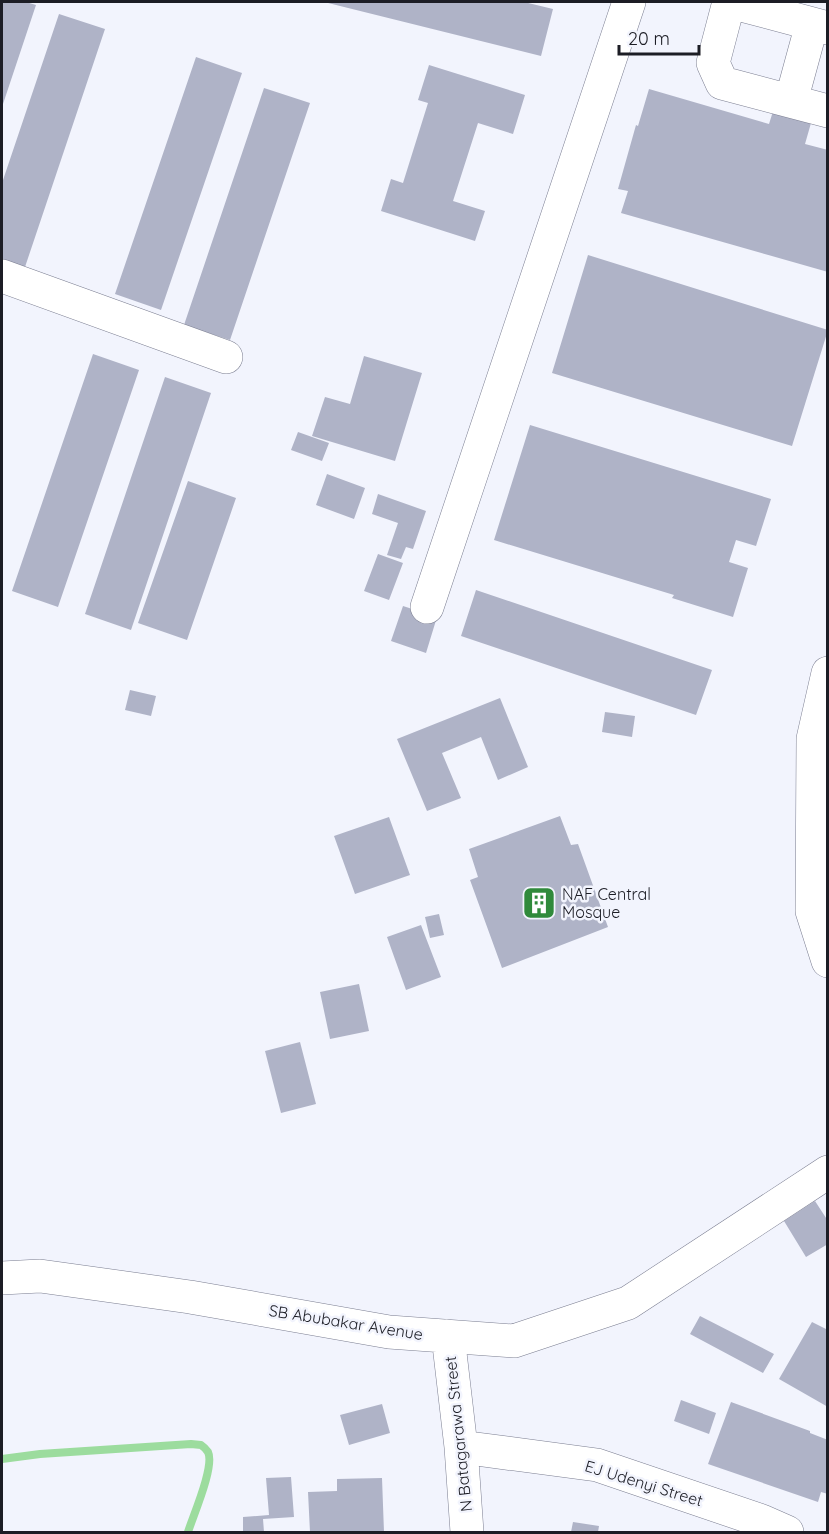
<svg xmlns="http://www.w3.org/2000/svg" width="829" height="1534" viewBox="0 0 829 1534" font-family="Quicksand,sans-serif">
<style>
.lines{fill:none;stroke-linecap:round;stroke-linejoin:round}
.stream{stroke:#9cdc9e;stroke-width:8}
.building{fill:#afb3c7}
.minor-casing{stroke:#7b7e91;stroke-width:34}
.minor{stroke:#fff;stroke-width:33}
.labels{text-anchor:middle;stroke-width:5;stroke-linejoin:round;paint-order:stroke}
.poi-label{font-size:16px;fill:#1c1d25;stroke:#f2f4fd;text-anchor:start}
.street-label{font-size:16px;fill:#1c1d25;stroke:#f2f4fd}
</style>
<rect width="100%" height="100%" fill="#f2f4fd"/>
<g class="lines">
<!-- stream -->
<path class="stream" d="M 2,1459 L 40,1454 L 191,1444 L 201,1445 C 204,1447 206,1449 208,1452 C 215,1466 193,1516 188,1532"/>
</g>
<!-- building -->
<path class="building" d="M 2,2 L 26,2 L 36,5 L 2,107 Z
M 324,2 L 524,2 L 553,9 L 541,56 Z
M 59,14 L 105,29 L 25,267 L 2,259 L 2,183 Z
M 196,57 L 242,73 L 161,310 L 115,294 Z
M 429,65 L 525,95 L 513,134 L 478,123 L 453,201 L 485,211 L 475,241 L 381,211 L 391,179 L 403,183 L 428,103 L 418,100 Z
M 264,88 L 310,103 L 230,340 L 184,325 Z
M 649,89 L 769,124 L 775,105 L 813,116 L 805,144 L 828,150 L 828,272 L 621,213 L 628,191 L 618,189 L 636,125 L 638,126 Z
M 588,255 L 828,330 L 792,446 L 552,373 Z
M 93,354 L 139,370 L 58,607 L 12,591 Z
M 364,356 L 422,373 L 395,461 L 312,436 L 325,397 L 350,404 Z
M 165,377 L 211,393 L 131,630 L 85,614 Z
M 530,425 L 771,499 L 756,546 L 736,540 L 729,562 L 748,568 L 733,617 L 672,598 L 674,595 L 494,540 Z
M 298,432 L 329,443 L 322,461 L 291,450 Z
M 327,474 L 365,488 L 354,519 L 316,505 Z
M 188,481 L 236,498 L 187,640 L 138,623 Z
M 378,494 L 426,511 L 413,549 L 406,547 L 401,559 L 387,555 L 398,523 L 372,514 Z
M 378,554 L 403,563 L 389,600 L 364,591 Z
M 476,590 L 712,670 L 696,715 L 461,636 Z
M 403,606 L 437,617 L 426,653 L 391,641 Z
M 130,690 L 156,696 L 151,716 L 125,710 Z
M 500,698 L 528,767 L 498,780 L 481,737 L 442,753 L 461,798 L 427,811 L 397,739 Z
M 605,712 L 635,716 L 632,737 L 602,732 Z
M 560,816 L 571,845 L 578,844 L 608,927 L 502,968 L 470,880 L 478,877 L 469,849 Z
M 389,817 L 410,875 L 355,894 L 334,836 Z
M 439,914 L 444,935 L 430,938 L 425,917 Z
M 421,925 L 441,977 L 406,990 L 387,937 Z
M 359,984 L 369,1031 L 330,1039 L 320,992 Z
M 300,1042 L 316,1104 L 281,1113 L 265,1051 Z
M 815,1201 L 828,1221 L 828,1244 L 806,1257 L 784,1221 Z
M 700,1316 L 774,1354 L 763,1373 L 690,1334 Z
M 812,1322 L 828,1330 L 828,1407 L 779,1379 Z
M 681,1400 L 716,1413 L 709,1434 L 674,1421 Z
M 731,1402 L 810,1431 L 810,1433 L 828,1440 L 828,1494 L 821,1492 L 818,1502 L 708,1464 Z
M 382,1404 L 390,1433 L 349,1445 L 340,1415 Z
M 291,1477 L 294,1517 L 263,1519 L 264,1532 L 243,1532 L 243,1517 L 269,1515 L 266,1478 Z
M 382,1478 L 384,1532 L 310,1532 L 308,1492 L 337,1491 L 337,1479 Z
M 573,1522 L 599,1526 L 598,1532 L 571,1532 Z"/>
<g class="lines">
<defs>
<path id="minor" d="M 729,2 L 713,63 L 722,83 L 828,111
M 730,2 L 828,28
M 791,101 L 812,24
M 2,276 L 226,357
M 427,607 L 629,2
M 828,673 L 813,739 L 812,911 L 828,961
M 2,1278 L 40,1276 L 190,1297 L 389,1332 L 514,1341 L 628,1303 L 828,1172
M 448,1336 L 461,1447 L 467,1532
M 461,1447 L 597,1465 L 762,1521 L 787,1532"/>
</defs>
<!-- minor casing -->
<use href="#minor" class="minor-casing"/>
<!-- minor -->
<use href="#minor" class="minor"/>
</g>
<!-- icons -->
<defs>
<symbol id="building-square" viewBox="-11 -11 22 22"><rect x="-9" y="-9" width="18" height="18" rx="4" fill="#308a3b" stroke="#f2f4fd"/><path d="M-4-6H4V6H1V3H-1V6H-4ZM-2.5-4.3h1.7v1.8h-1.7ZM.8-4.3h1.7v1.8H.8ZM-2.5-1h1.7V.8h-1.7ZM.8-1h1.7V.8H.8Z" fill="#fff"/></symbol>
</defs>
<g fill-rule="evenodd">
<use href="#building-square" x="520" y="884" width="38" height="38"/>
</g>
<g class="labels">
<!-- poi labels -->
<g class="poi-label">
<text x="562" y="900">NAF Central<tspan x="562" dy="18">Mosque</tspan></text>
</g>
<!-- street labels -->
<g class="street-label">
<text transform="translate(346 1322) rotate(9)" y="6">SB Abubakar Avenue</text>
<text transform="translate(458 1434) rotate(-96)" y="6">N Batagarawa Street</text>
<text transform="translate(644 1483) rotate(17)" y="6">EJ Udenyi Street</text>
</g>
</g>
<!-- border -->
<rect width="829" height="1534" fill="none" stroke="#1c1d25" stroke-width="6"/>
<!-- scale -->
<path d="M619 45v9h80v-9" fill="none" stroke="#1c1d25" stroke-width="3"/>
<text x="628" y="45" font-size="18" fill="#1c1d25" stroke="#f2f4fd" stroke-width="4.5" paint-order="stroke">20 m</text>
</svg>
